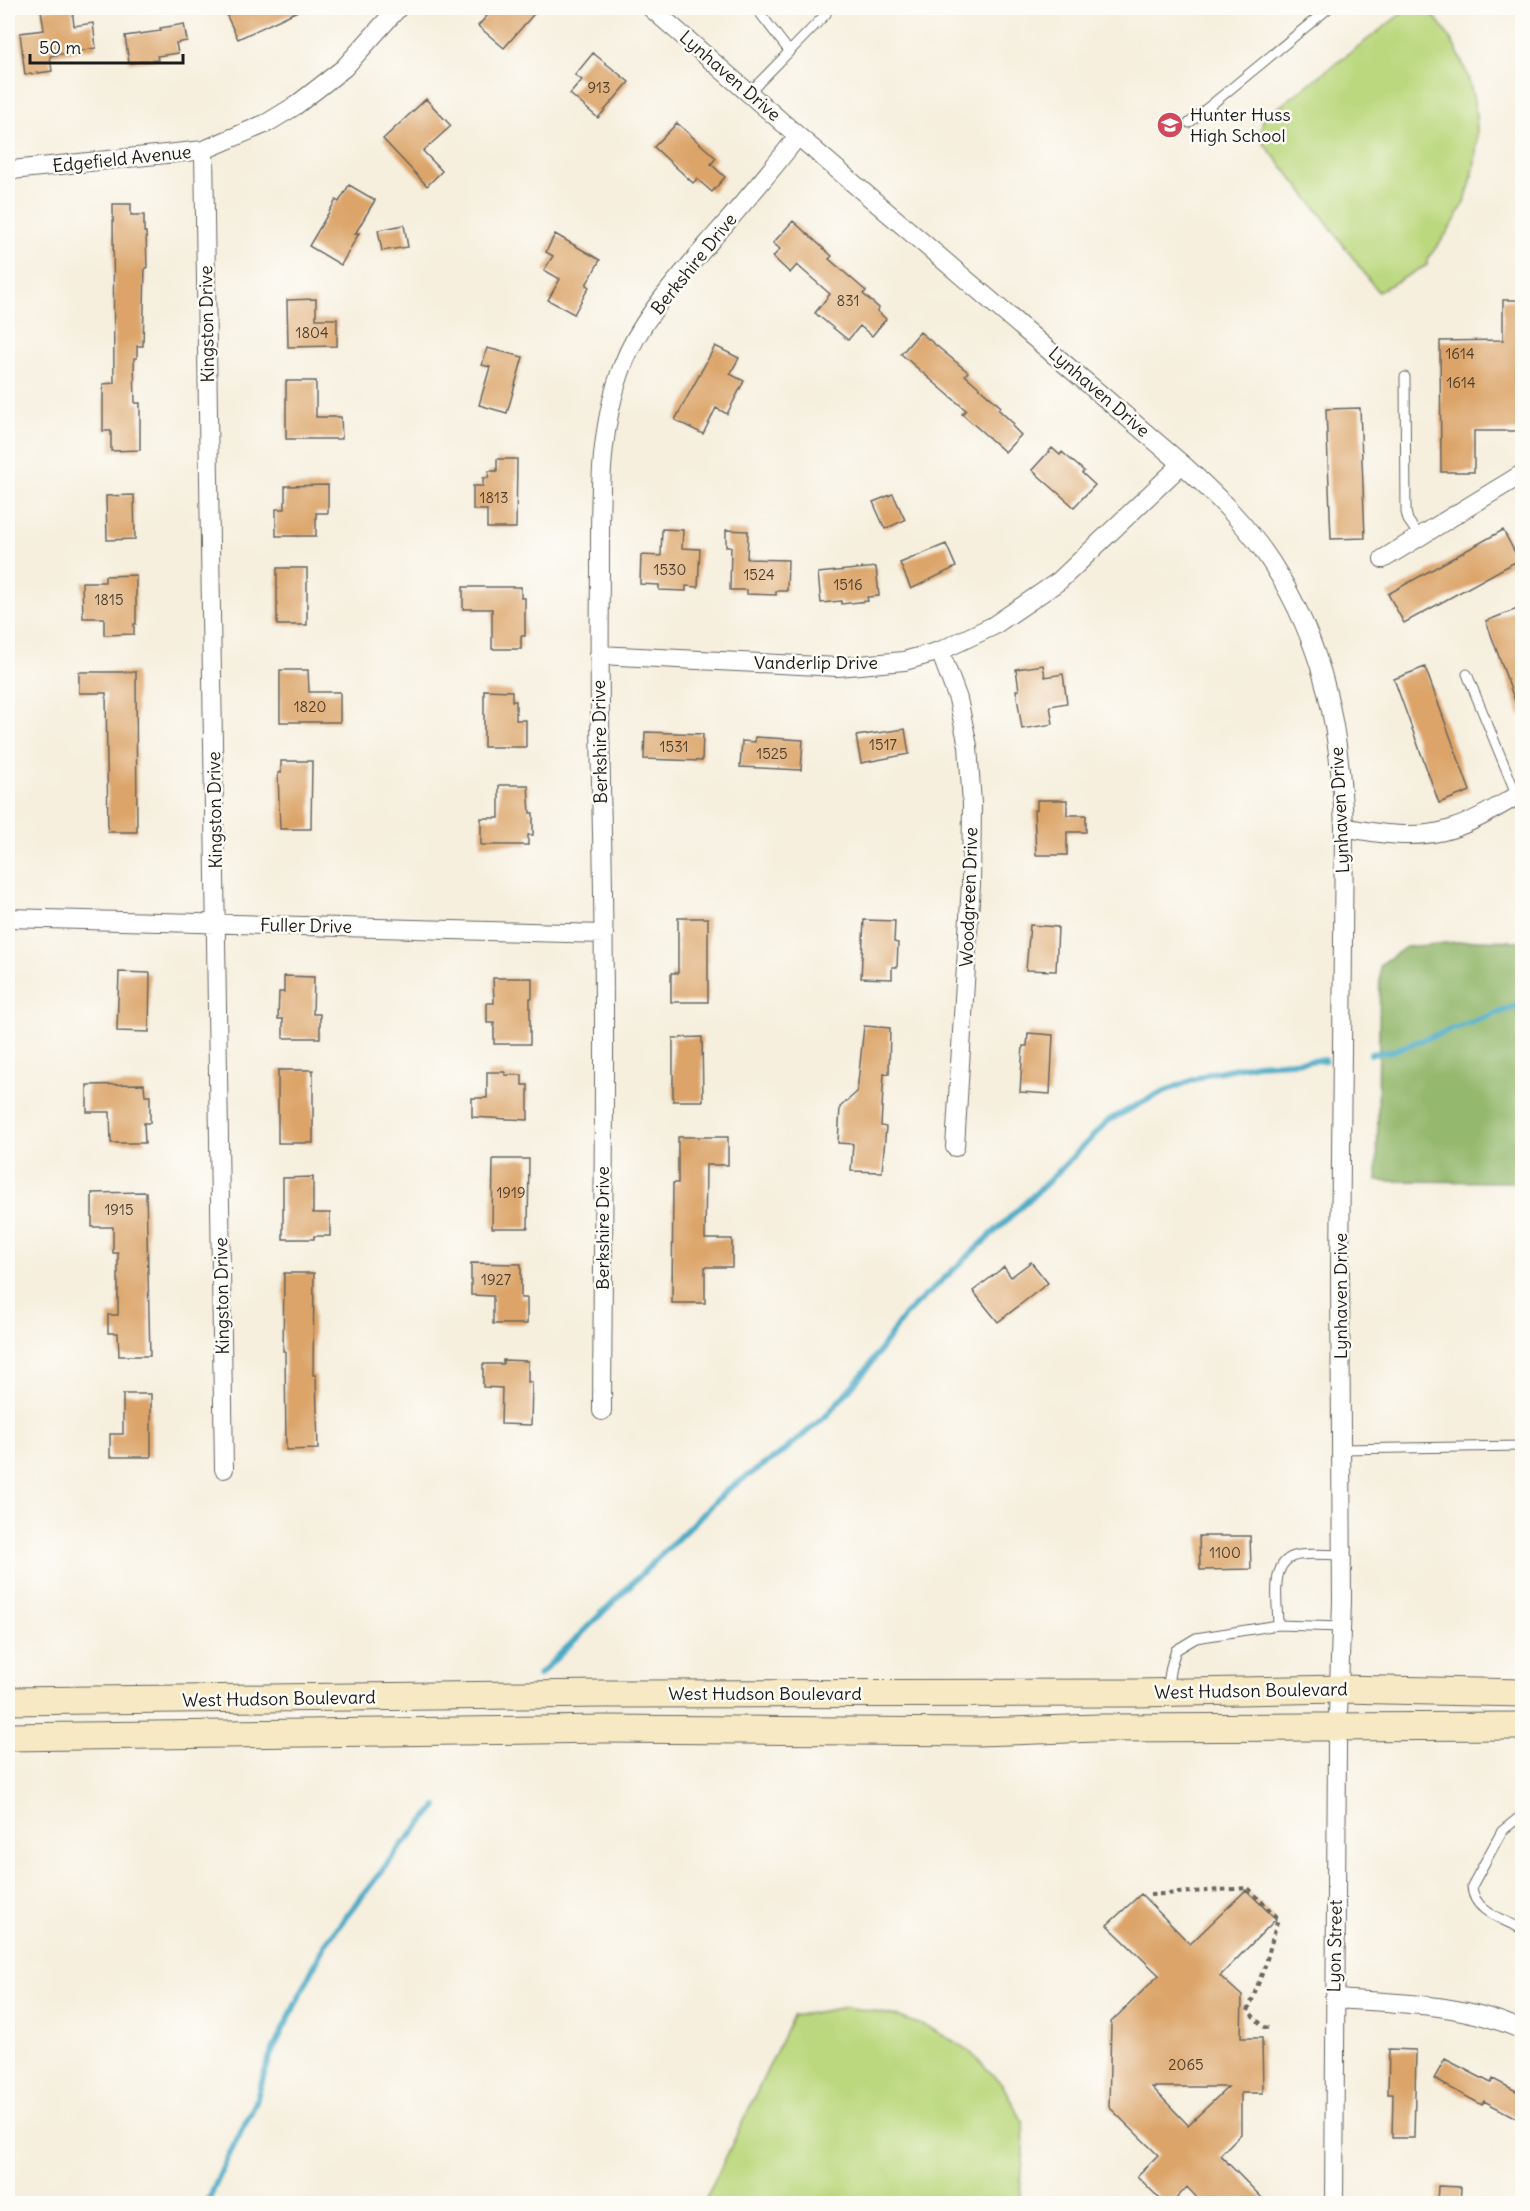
<svg xmlns="http://www.w3.org/2000/svg" width="1530" height="2211" viewBox="0 0 1530 2211" font-family="Delius,sans-serif">
<style>
.green{fill:#bbd87e;stroke:#6c7a4d;stroke-width:1.5}
.forest{fill:#94b86d;stroke:#586a44;stroke-width:1.5}
.lines{fill:none;stroke-linecap:round;stroke-linejoin:round}
.stream{stroke:#46a9c5;stroke-width:6}
.building{fill:#dca469;fill-rule:evenodd}
.service-casing{stroke:#686660;stroke-width:11}
.minor-casing{stroke:#686660;stroke-width:20}
.secondary-casing{stroke:#686660;stroke-width:29}
.path{stroke:#686660;stroke-width:4;stroke-dasharray:4.5 4.5;stroke-linecap:butt}
.service{stroke:#fff;stroke-width:9}
.minor{stroke:#fff;stroke-width:18}
.secondary{stroke:#f6e9c3;stroke-width:27}
.labels{text-anchor:middle;stroke-width:5;stroke-linejoin:round;paint-order:stroke}
.number-label{font-size:15px;fill:#4c3e2f}
.street-label{font-size:18px;fill:#1c1c1c;stroke:#fdfcf7}
.poi-label{font-size:18px;fill:#1c1c1c;stroke:#fdfcf7;text-anchor:start}
</style>
<rect width="100%" height="100%" fill="#fdfcf7"/>
<filter id="ink" filterUnits="userSpaceOnUse"><feTurbulence type="fractalNoise" baseFrequency=".0167" numOctaves="2"/><feDisplacementMap in="SourceGraphic" scale="12" xChannelSelector="R" yChannelSelector="G"/><feConvolveMatrix kernelMatrix="1 2 1 2 8 2 1 2 1" color-interpolation-filters="sRGB"/></filter>
<filter id="wash" filterUnits="userSpaceOnUse"><feTurbulence type="fractalNoise" baseFrequency=".008" numOctaves="4" result="noise"/><feDisplacementMap in="SourceGraphic" scale="24" xChannelSelector="R" yChannelSelector="G"/><feGaussianBlur stdDeviation="1.35" result="paint"/><feColorMatrix in="noise" values="0 0 0 0 0 0 0 0 0 0 0 0 0 0 0 0 0 1.4 0 .05"/><feComposite in="paint" operator="in"/></filter>
<g filter="url(#wash)">
<rect width="100%" height="100%" fill="#f6efde"/>
<!-- green -->
<path class="green" d="M 1409,8 L 1427,8 C 1475,60 1490,133 1465,200 C 1456,222 1442,241 1427,259 L 1427,265 L 1378,292 L 1320,213 L 1260,139 L 1263,119 Z
M 847,2007 L 897,2016 L 932,2029 L 968,2050 L 1002,2084 L 1023,2122 L 1024,2150 L 1019,2203 L 704,2203 L 793,2016 Z"/>
<!-- forest -->
<path class="forest" d="M 1478,940 L 1522,941 L 1522,1182 L 1377,1181 L 1380,965 L 1406,947 Z"/>
<g class="lines">
<!-- stream -->
<path class="stream" d="M 1371,1054 L 1392,1051 L 1522,1004
M 539,1675 L 727,1490 L 784,1451 L 827,1415 L 866,1370 L 905,1315 L 1051,1179 L 1109,1120 L 1162,1092 L 1211,1073 L 1257,1064 L 1325,1060
M 207,2204 L 225,2163 L 255,2104 L 270,2056 L 325,1944 L 398,1850 L 437,1806"/>
</g>
<g id="blocks">
<!-- building -->
<path class="building" d="M 60,8 L 72,8 L 74,26 L 93,23 L 96,48 L 50,56 L 52,71 L 25,75 L 20,33 L 44,30 L 41,10 Z
M 223,8 L 304,8 L 238,39 Z
M 494,8 L 539,8 L 504,48 L 478,26 Z
M 184,24 L 187,41 L 176,43 L 178,53 L 157,56 L 158,60 L 129,63 L 125,36 L 161,31 L 160,28 Z
M 593,53 L 629,82 L 598,118 L 570,94 L 582,80 L 575,75 Z
M 426,99 L 451,126 L 423,151 L 442,171 L 427,186 L 383,139 Z
M 677,123 L 716,158 L 711,164 L 725,177 L 712,192 L 697,179 L 693,183 L 654,147 Z
M 349,185 L 375,200 L 355,234 L 359,233 L 341,265 L 309,246 L 336,200 L 339,202 Z
M 113,204 L 131,204 L 131,215 L 144,215 L 144,232 L 146,232 L 147,268 L 145,268 L 143,346 L 137,346 L 137,358 L 134,358 L 135,403 L 140,403 L 140,450 L 111,451 L 111,431 L 103,431 L 103,384 L 114,383 Z
M 793,221 L 832,256 L 829,259 L 866,291 L 863,294 L 879,308 L 877,311 L 886,319 L 872,336 L 860,326 L 848,340 L 815,313 L 830,294 L 797,265 L 790,273 L 773,257 L 780,249 L 773,243 Z
M 404,225 L 408,247 L 382,251 L 378,230 Z
M 555,234 L 600,260 L 586,285 L 589,287 L 574,314 L 548,300 L 560,279 L 544,270 L 553,256 L 546,252 Z
M 316,299 L 316,319 L 337,319 L 337,346 L 288,347 L 287,300 Z
M 1503,300 L 1522,300 L 1522,431 L 1474,431 L 1474,472 L 1441,472 L 1440,341 L 1503,340 Z
M 920,332 L 968,372 L 965,375 L 1001,407 L 998,409 L 1014,424 L 1012,426 L 1021,435 L 1005,452 L 962,414 L 966,410 L 901,354 Z
M 715,346 L 739,358 L 730,374 L 744,381 L 727,414 L 716,408 L 703,434 L 675,420 Z
M 487,348 L 523,357 L 507,413 L 479,405 L 490,367 L 482,365 Z
M 286,381 L 316,381 L 316,417 L 341,417 L 342,439 L 286,439 Z
M 1360,408 L 1365,538 L 1331,539 L 1326,409 Z
M 1052,448 L 1060,455 L 1062,452 L 1084,471 L 1082,473 L 1095,485 L 1074,507 L 1032,470 Z
M 497,459 L 517,459 L 516,528 L 487,528 L 487,510 L 473,510 L 473,486 L 483,486 L 483,478 L 488,478 L 489,471 L 497,471 Z
M 328,485 L 328,513 L 316,513 L 316,536 L 276,536 L 276,509 L 285,509 L 285,486 Z
M 893,494 L 905,520 L 885,529 L 873,502 Z
M 134,495 L 135,539 L 107,540 L 106,496 Z
M 662,529 L 683,530 L 682,548 L 700,549 L 698,587 L 686,586 L 686,591 L 659,590 L 659,585 L 640,584 L 641,555 L 661,556 Z
M 726,530 L 748,531 L 747,559 L 788,560 L 787,591 L 776,591 L 776,595 L 747,594 L 747,590 L 730,590 L 731,547 L 726,547 Z
M 1503,530 L 1519,560 L 1404,623 L 1388,594 Z
M 946,544 L 956,567 L 911,589 L 900,563 Z
M 876,567 L 879,596 L 867,597 L 868,601 L 841,604 L 841,601 L 821,603 L 818,573 Z
M 277,568 L 307,568 L 307,625 L 277,625 Z
M 136,575 L 136,624 L 134,624 L 134,634 L 104,635 L 104,618 L 83,618 L 82,582 L 105,582 L 105,576 Z
M 463,587 L 521,587 L 521,598 L 525,598 L 525,636 L 521,636 L 521,649 L 492,649 L 492,609 L 463,609 Z
M 1517,609 L 1522,624 L 1522,715 L 1520,715 L 1486,621 Z
M 1043,665 L 1045,677 L 1063,674 L 1067,703 L 1050,706 L 1053,724 L 1022,729 L 1016,690 L 1019,690 L 1016,669 Z
M 1425,667 L 1470,791 L 1439,803 L 1394,679 Z
M 280,670 L 308,670 L 309,692 L 340,692 L 340,722 L 280,722 Z
M 79,672 L 136,672 L 137,832 L 108,832 L 106,693 L 79,693 Z
M 484,690 L 512,691 L 512,701 L 516,701 L 516,720 L 526,720 L 526,747 L 484,747 Z
M 905,729 L 909,754 L 861,763 L 856,736 Z
M 645,732 L 703,734 L 702,761 L 644,759 Z
M 755,737 L 803,740 L 801,770 L 740,767 L 742,741 L 755,742 Z
M 281,761 L 312,761 L 311,829 L 280,829 L 278,773 L 281,773 Z
M 499,785 L 528,785 L 530,813 L 533,813 L 533,835 L 528,835 L 528,845 L 481,845 L 481,818 L 499,818 Z
M 1037,800 L 1067,800 L 1067,815 L 1086,815 L 1086,832 L 1067,832 L 1067,855 L 1036,855 L 1034,810 L 1037,810 Z
M 678,918 L 708,918 L 708,1002 L 671,1002 L 671,973 L 678,973 Z
M 864,920 L 895,921 L 894,942 L 898,943 L 897,967 L 892,967 L 892,979 L 861,978 Z
M 1030,925 L 1058,927 L 1056,971 L 1026,970 Z
M 119,972 L 150,973 L 149,1032 L 117,1031 Z
M 284,976 L 314,977 L 313,1014 L 320,1014 L 320,1038 L 283,1038 L 283,1019 L 278,1019 L 279,992 L 284,992 Z
M 493,978 L 532,978 L 532,998 L 530,998 L 530,1044 L 494,1044 L 494,1023 L 487,1023 L 487,1003 L 494,1003 Z
M 864,1026 L 890,1028 L 889,1074 L 884,1073 L 881,1126 L 886,1127 L 882,1172 L 851,1171 L 853,1144 L 838,1143 L 840,1107 L 857,1092 Z
M 1028,1033 L 1053,1035 L 1050,1094 L 1020,1092 L 1023,1046 L 1027,1046 Z
M 702,1037 L 703,1101 L 673,1101 L 673,1038 Z
M 278,1070 L 313,1070 L 313,1143 L 278,1143 Z
M 487,1072 L 505,1072 L 505,1075 L 522,1075 L 522,1085 L 528,1085 L 528,1120 L 472,1117 L 472,1098 L 487,1098 Z
M 144,1084 L 145,1096 L 150,1096 L 150,1123 L 144,1123 L 145,1143 L 111,1143 L 110,1112 L 87,1112 L 87,1085 Z
M 678,1137 L 728,1137 L 728,1165 L 706,1165 L 705,1239 L 732,1239 L 732,1267 L 705,1267 L 705,1303 L 672,1303 L 673,1183 L 678,1183 Z
M 493,1159 L 529,1159 L 528,1228 L 492,1228 Z
M 313,1177 L 313,1213 L 330,1213 L 330,1236 L 314,1236 L 314,1239 L 283,1239 L 283,1178 Z
M 146,1192 L 150,1356 L 119,1356 L 118,1333 L 108,1333 L 108,1315 L 118,1315 L 118,1253 L 113,1253 L 113,1227 L 92,1227 L 92,1193 Z
M 1031,1262 L 1048,1283 L 998,1322 L 973,1291 L 1004,1267 L 1011,1277 Z
M 471,1263 L 521,1264 L 521,1298 L 527,1298 L 527,1324 L 493,1324 L 493,1296 L 471,1295 Z
M 284,1273 L 314,1273 L 313,1375 L 316,1375 L 318,1449 L 286,1450 L 285,1351 L 283,1351 Z
M 503,1360 L 528,1361 L 528,1382 L 532,1382 L 531,1425 L 501,1424 L 502,1388 L 483,1387 L 483,1364 L 503,1364 Z
M 123,1394 L 151,1394 L 151,1457 L 110,1457 L 110,1434 L 123,1434 Z
M 1199,1536 L 1250,1536 L 1251,1569 L 1200,1570 Z
M 1246,1890 L 1276,1919 L 1220,1976 L 1242,1996 L 1241,2038 L 1262,2038 L 1263,2093 L 1241,2093 L 1241,2134 L 1220,2155 L 1268,2204 L 1203,2204 L 1187,2187 L 1171,2204 L 1165,2204 L 1137,2176 L 1158,2155 L 1109,2107 L 1111,2022 L 1159,1975 L 1107,1925 L 1141,1894 L 1190,1944 ZM 1152,2087 L 1228,2087 L 1188,2125 Z
M 1389,2049 L 1416,2050 L 1414,2138 L 1392,2138 L 1393,2094 L 1388,2094 Z
M 1445,2059 L 1491,2083 L 1493,2079 L 1522,2094 L 1522,2121 L 1484,2101 L 1482,2105 L 1434,2079 Z
M 1438,2186 L 1461,2187 L 1460,2204 L 1437,2204 Z"/>
</g>
</g>
<g filter="url(#ink)">
<use href="#blocks" fill-opacity="0" stroke="#686660" stroke-width="1.5"/>
<g class="lines">
<defs>
<path id="service" d="M 756,8 L 789,51
M 749,93 L 826,14 L 826,8
M 1189,123 L 1329,8
M 1405,377 L 1406,512 L 1408,520 L 1419,536
M 1467,674 L 1517,796
M 1342,1449 L 1522,1446
M 1278,1625 C 1278,1603 1268,1559 1299,1555 C 1313,1553 1328,1555 1342,1555
M 1167,1690 L 1171,1666 L 1176,1650 L 1196,1638 L 1278,1625 L 1342,1627
M 1522,1815 L 1502,1831 L 1472,1886 C 1473,1912 1503,1919 1522,1929"/>
<path id="minor" d="M 651,8 L 798,136 L 1182,464 C 1214,493 1247,525 1271,562 C 1325,646 1340,729 1344,827 L 1340,1271 L 1342,1601 L 1337,1745 L 1334,2204
M 204,150 L 224,1469
M 12,170 L 204,150 L 267,123 L 295,106 L 344,68 L 398,8
M 1383,559 L 1522,474
M 940,651 L 958,699 L 968,746 L 972,804 L 971,884 L 955,1147
M 599,655 L 838,667 L 904,661 L 940,651 L 993,626 L 1059,581 L 1182,464
M 1344,827 C 1378,834 1417,840 1451,829 C 1476,821 1499,806 1522,793
M 8,918 L 604,934
M 602,1411 C 603,1218 606,1026 602,833 C 600,745 599,658 600,570 C 600,501 598,430 623,365 C 640,319 681,276 712,239 C 742,205 771,171 798,136
M 1334,1999 C 1398,2003 1464,2003 1522,2030"/>
<path id="secondary" d="M 8,1701 L 601,1694 L 1137,1693 L 1341,1689 L 1522,1693
M 8,1737 L 605,1729 L 978,1732 L 1098,1728 L 1522,1726"/>
</defs>
<!-- service casing -->
<use href="#service" class="service-casing"/>
<!-- minor casing -->
<use href="#minor" class="minor-casing"/>
<!-- secondary casing -->
<use href="#secondary" class="secondary-casing"/>
<!-- path -->
<path class="path" d="M 1150,1895 L 1248,1888 L 1278,1918 L 1266,1963 L 1248,2011 L 1264,2027 L 1272,2029"/>
<!-- service -->
<use href="#service" class="service"/>
<!-- minor -->
<use href="#minor" class="minor"/>
<!-- secondary -->
<use href="#secondary" class="secondary"/>
</g>
</g>
<!-- icons -->
<defs>
<symbol id="school-disc" viewBox="-11 -11 22 22"><circle r="9.5" fill="#d1495b" stroke="#fdfcf7"/><path d="M0-5L7-2L0 1L-7-2ZM-4 1L0 2.5L4 1V4Q0 6-4 4Z" fill="#fff"/></symbol>
</defs>
<g fill-rule="evenodd">
<use href="#school-disc" x="1155" y="110" width="30" height="30"/>
</g>
<g class="labels">
<!-- number labels -->
<g class="number-label">
<text x="599" y="93">913</text>
<text x="848" y="306">831</text>
<text x="312" y="338">1804</text>
<text x="1460" y="359">1614</text>
<text x="1461" y="388">1614</text>
<text x="494" y="503">1813</text>
<text x="670" y="575">1530</text>
<text x="759" y="580">1524</text>
<text x="848" y="590">1516</text>
<text x="109" y="605">1815</text>
<text x="310" y="712">1820</text>
<text x="883" y="750">1517</text>
<text x="674" y="752">1531</text>
<text x="772" y="759">1525</text>
<text x="511" y="1198">1919</text>
<text x="119" y="1215">1915</text>
<text x="496" y="1285">1927</text>
<text x="1225" y="1558">1100</text>
<text x="1186" y="2070">2065</text>
</g>
<!-- street labels -->
<g class="street-label">
<text transform="translate(730 76) rotate(41)" y="6">Lynhaven Drive</text>
<text transform="translate(122 159) rotate(-6)" y="6">Edgefield Avenue</text>
<text transform="translate(694 264) rotate(-51)" y="6">Berkshire Drive</text>
<text transform="translate(207 324) rotate(-91)" y="6">Kingston Drive</text>
<text transform="translate(1099 392) rotate(41)" y="6">Lynhaven Drive</text>
<text x="816" y="669">Vanderlip Drive</text>
<text transform="translate(600 742) rotate(-91)" y="6">Berkshire Drive</text>
<text transform="translate(215 810) rotate(-91)" y="6">Kingston Drive</text>
<text transform="translate(1340 810) rotate(-93)" y="6">Lynhaven Drive</text>
<text transform="translate(969 897) rotate(-88)" y="6">Woodgreen Drive</text>
<text transform="translate(306 926) rotate(1)" y="6">Fuller Drive</text>
<text transform="translate(603 1228) rotate(-90)" y="6">Berkshire Drive</text>
<text transform="translate(222 1296) rotate(-91)" y="6">Kingston Drive</text>
<text transform="translate(1341 1296) rotate(-90)" y="6">Lynhaven Drive</text>
<text transform="translate(1251 1691) rotate(-1)" y="6">West Hudson Boulevard</text>
<text x="765" y="1700">West Hudson Boulevard</text>
<text transform="translate(279 1699) rotate(-1)" y="6">West Hudson Boulevard</text>
<text transform="translate(1335 1946) rotate(-89)" y="6">Lyon Street</text>
</g>
<!-- poi labels -->
<g class="poi-label">
<text x="1190" y="121">Hunter Huss<tspan x="1190" dy="21">High School</tspan></text>
</g>
</g>
<!-- margin -->
<rect width="1530" height="2211" fill="none" stroke="#fdfcf7" stroke-width="30"/>
<!-- scale -->
<path d="M30 54v9h153v-9" fill="none" stroke="#1c1c1c" stroke-width="3"/>
<text x="39" y="54" font-size="18" fill="#1c1c1c" stroke="#fdfcf7" stroke-width="4.5" paint-order="stroke">50 m</text>
</svg>
